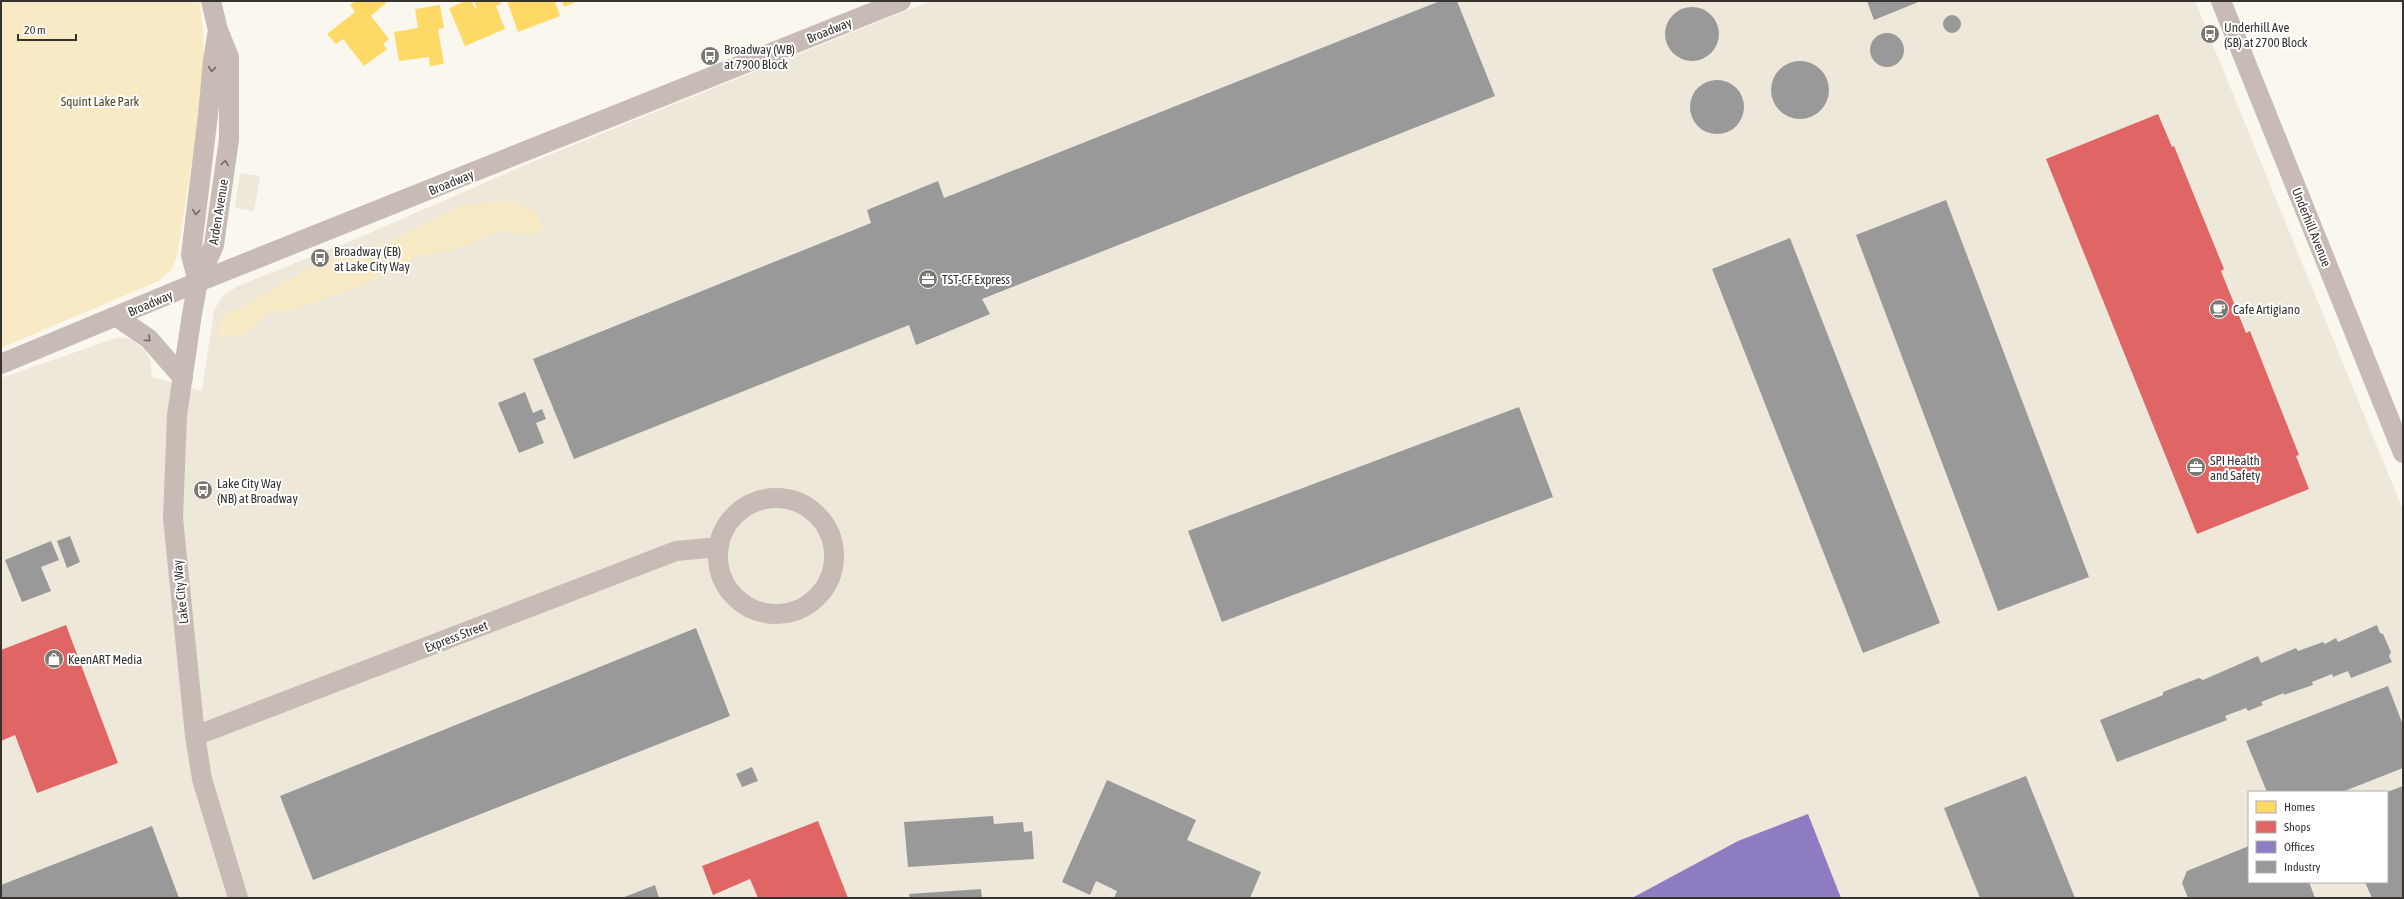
<svg xmlns="http://www.w3.org/2000/svg" width="2404" height="899" viewBox="0 0 2404 899" font-family="'Asap Condensed',sans-serif">
<style>
.built{fill:#eee8da;fill-rule:evenodd}
.green{fill:#f9eac6}
.homes{fill:#ffd966}
.shops{fill:#e06666}
.offices{fill:#8e7cc3}
.industry{fill:#999}
.lines{fill:none;stroke-linecap:round;stroke-linejoin:round}
.minor{stroke:#c8bbb6;stroke-width:20}
.oneway{stroke:#706964}
.labels{text-anchor:middle;stroke-width:4;stroke-linejoin:round;paint-order:stroke}
.poi-label{font-size:13px;fill:#36332e;stroke:#fff;text-anchor:start}
.street-label{font-size:13px;fill:#36332e;stroke:#fff}
.park-label{font-size:13px;fill:#56461f;stroke:#fff}
</style>
<rect width="100%" height="100%" fill="#faf7ef"/>
<!-- built -->
<path class="built" d="M 930,1 L 2195,1 L 2403,510 L 2403,898 L 1,898 L 1,378 L 119,337 L 130,339 L 145,350 L 150,359 L 152,377 L 202,391 L 214,310 L 223,296 L 238,286 L 365,235 L 539,159 ZM 2249,792 L 2387,792 L 2387,882 L 2249,882 Z
M 240,173 L 260,176 L 254,211 L 235,208 Z"/>
<!-- green -->
<path class="green" d="M 1,1 L 199,1 C 209,51 201,100 194,150 C 188,185 183,220 177,256 L 171,270 L 159,281 L 1,348 Z
M 513,201 L 536,213 L 543,230 L 533,235 L 500,231 L 453,250 L 416,257 L 360,286 L 299,308 L 267,314 L 246,334 L 217,338 L 224,314 L 233,312 L 309,268 L 389,242 L 462,205 Z"/>
<!-- homes -->
<path class="homes" d="M 356,1 L 385,1 L 386,3 L 371,16 L 389,39 L 383,44 L 387,49 L 364,66 L 343,39 L 336,44 L 327,34 L 355,12 L 350,5 Z
M 466,1 L 472,1 L 475,9 L 477,8 L 474,1 L 500,1 L 501,4 L 496,6 L 505,29 L 465,46 L 449,8 Z
M 507,1 L 555,1 L 560,16 L 518,32 Z
M 562,1 L 578,1 L 564,7 Z
M 440,5 L 444,28 L 438,29 L 444,64 L 430,66 L 429,57 L 399,61 L 394,32 L 418,28 L 415,9 Z"/>
<!-- shops -->
<path class="shops" d="M 2158,114 L 2172,147 L 2174,146 L 2224,269 L 2221,271 L 2246,333 L 2250,331 L 2299,455 L 2296,456 L 2309,489 L 2197,534 L 2046,159 Z
M 66,625 L 118,763 L 37,793 L 15,735 L 1,741 L 1,650 Z
M 818,821 L 848,898 L 758,898 L 750,879 L 713,895 L 702,866 Z"/>
<!-- offices -->
<path class="offices" d="M 1808,814 L 1841,898 L 1632,898 L 1738,841 Z"/>
<!-- industry -->
<path class="industry" d="M 1440,1 L 1457,1 L 1495,96 L 982,299 L 990,314 L 916,345 L 909,325 L 574,459 L 533,359 L 871,223 L 867,210 L 938,181 L 944,198 Z
M 1867,1 L 1921,1 L 1874,20 Z
M1665 34a27 27 0 1 1 54 0a27 27 0 1 1-54 0Z
M1943 24a9 9 0 1 1 18 0a9 9 0 1 1-18 0Z
M1870 50a17 17 0 1 1 34 0a17 17 0 1 1-34 0Z
M1771 90a29 29 0 1 1 58 0a29 29 0 1 1-58 0Z
M1690 107a27 27 0 1 1 54 0a27 27 0 1 1-54 0Z
M 1946,200 L 2089,577 L 1998,611 L 1856,235 Z
M 1790,238 L 1940,623 L 1863,653 L 1712,269 Z
M 525,392 L 533,413 L 542,409 L 546,419 L 536,423 L 544,443 L 519,453 L 498,403 Z
M 1519,407 L 1553,497 L 1222,622 L 1188,531 Z
M 70,536 L 80,562 L 67,568 L 57,541 Z
M 51,541 L 59,560 L 41,567 L 51,591 L 22,602 L 5,560 Z
M 2377,625 L 2380,633 L 2383,634 L 2391,652 L 2389,656 L 2392,662 L 2351,678 L 2348,671 L 2333,677 L 2332,674 L 2312,682 L 2313,685 L 2284,695 L 2284,693 L 2261,702 L 2263,705 L 2248,711 L 2246,708 L 2225,716 L 2227,720 L 2117,762 L 2100,720 L 2163,695 L 2163,692 L 2199,678 L 2203,680 L 2258,656 L 2261,663 L 2296,648 L 2298,651 L 2323,642 L 2325,644 L 2336,638 L 2338,642 Z
M 696,628 L 730,716 L 313,880 L 280,796 Z
M 2388,686 L 2403,725 L 2403,768 L 2342,792 L 2267,792 L 2246,741 Z
M 752,767 L 758,781 L 742,787 L 736,774 Z
M 2026,776 L 2075,898 L 1980,898 L 1944,808 Z
M 1107,780 L 1196,820 L 1187,840 L 1261,872 L 1250,898 L 1114,898 L 1117,891 L 1096,881 L 1090,895 L 1062,882 Z
M 2403,786 L 2403,898 L 2372,898 L 2365,882 L 2387,882 L 2387,792 Z
M 993,816 L 994,824 L 1023,822 L 1024,832 L 1032,831 L 1034,859 L 908,867 L 904,822 Z
M 152,826 L 179,898 L 1,898 L 1,885 Z
M 2249,846 L 2249,882 L 2309,882 L 2315,898 L 2188,898 L 2182,883 L 2187,871 Z
M 655,885 L 659,898 L 622,898 Z
M 981,889 L 982,898 L 910,898 L 909,894 Z"/>
<g class="lines">
<!-- minor -->
<path class="minor" d="M 211,1 L 218,30 L 229,57 L 229,139 L 214,245 L 198,282 L 192,314 L 177,415 L 173,518 L 195,736 L 202,779 L 238,898
M 2221,1 L 2403,453
M 198,282 L 191,255 L 193,238 L 208,115 L 213,60 L 218,30
M 117,317 L 149,339 L 183,378
M 1,364 L 198,282 L 901,1
M718 556a58 58 0 1 1 116 0a58 58 0 1 1-116 0Z
M 195,736 L 676,551 L 719,547"/>
</g>
<!-- one-way arrows -->
<defs><path id="oneway-chevron" d="M-2-3.5L2.5 0L-2 3.5" fill="none" stroke-width="1.6" stroke-linecap="round" stroke-linejoin="round"/></defs>
<g class="oneway">
<use href="#oneway-chevron" transform="translate(212 69) rotate(95)"/>
<use href="#oneway-chevron" transform="translate(225 163) rotate(-82)"/>
<use href="#oneway-chevron" transform="translate(196 212) rotate(97)"/>
<use href="#oneway-chevron" transform="translate(148 339) rotate(42)"/>
</g>
<!-- icons -->
<defs>
<symbol id="bus-disc" viewBox="-11 -11 22 22"><circle r="9.5" fill="#7b7872" stroke="#fff"/><path d="M-5-6H5V4H4V6H2V4H-2V6H-4V4H-5ZM-3.5-4V0h7V-4ZM-3.5 1.2v1.5H-2V1.2ZM2 1.2v1.5H3.5V1.2Z" fill="#fff"/></symbol>
<symbol id="office-disc" viewBox="-11 -11 22 22"><circle r="9.5" fill="#7b7872" stroke="#fff"/><path d="M-6-3h4V-5.5h4V-3h4V5H-6ZM-1-4.5V-3h2v-1.5ZM-6 0V1H6V0Z" fill="#fff"/></symbol>
<symbol id="cafe-disc" viewBox="-11 -11 22 22"><circle r="9.5" fill="#7b7872" stroke="#fff"/><path d="M-5.5-4.5H6V0H3Q3 3.5 0 3.5H-2.5Q-5.5 3.5-5.5 0ZM3-3.2v2h1.7v-2ZM-6 4.5H4V6H-6Z" fill="#fff"/></symbol>
<symbol id="shop-disc" viewBox="-11 -11 22 22"><circle r="9.5" fill="#7b7872" stroke="#fff"/><path d="M-5-2.5h2.3a2.7 3.5 0 0 1 5.4 0H5L5.5 6h-11ZM-1.5-2.5h3a1.5 2.3 0 0 0-3 0Z" fill="#fff"/></symbol>
</defs>
<g fill-rule="evenodd">
<use href="#bus-disc" x="2199" y="23" width="22" height="22"/>
<use href="#bus-disc" x="699" y="45" width="22" height="22"/>
<use href="#bus-disc" x="309" y="247" width="22" height="22"/>
<use href="#office-disc" x="917" y="268" width="22" height="22"/>
<use href="#cafe-disc" x="2208" y="298" width="22" height="22"/>
<use href="#office-disc" x="2185" y="456" width="22" height="22"/>
<use href="#bus-disc" x="192" y="479" width="22" height="22"/>
<use href="#shop-disc" x="43" y="648" width="22" height="22"/>
</g>
<g class="labels">
<!-- poi labels -->
<g class="poi-label">
<text x="2224" y="32">Underhill Ave<tspan x="2224" dy="15">(SB) at 2700 Block</tspan></text>
<text x="724" y="54">Broadway (WB)<tspan x="724" dy="15">at 7900 Block</tspan></text>
<text x="334" y="256">Broadway (EB)<tspan x="334" dy="15">at Lake City Way</tspan></text>
<text x="942" y="284">TST-CF Express</text>
<text x="2233" y="314">Cafe Artigiano</text>
<text x="2210" y="465">SPI Health<tspan x="2210" dy="15">and Safety</tspan></text>
<text x="217" y="488">Lake City Way<tspan x="217" dy="15">(NB) at Broadway</tspan></text>
<text x="68" y="664">KeenART Media</text>
</g>
<!-- street labels -->
<g class="street-label">
<text transform="translate(829 30) rotate(-22)" y="5">Broadway</text>
<text transform="translate(451 182) rotate(-22)" y="5">Broadway</text>
<text transform="translate(218 212) rotate(-81)" y="5">Arden Avenue</text>
<text transform="translate(2312 227) rotate(68)" y="5">Underhill Avenue</text>
<text transform="translate(150 303) rotate(-23)" y="5">Broadway</text>
<text transform="translate(180 592) rotate(-96)" y="5">Lake City Way</text>
<text transform="translate(456 636) rotate(-21)" y="5">Express Street</text>
</g>
<!-- park labels -->
<g class="park-label">
<text x="100" y="106">Squint Lake Park</text>
</g>
</g>
<!-- border -->
<rect width="2404" height="899" fill="none" stroke="#36332e" stroke-width="4"/>
<!-- legend -->
<rect x="2248" y="791" width="140" height="92" fill="#ffffff" stroke="#afadab"/>
<rect x="2256" y="801" width="20" height="12" fill="#ffd966" stroke="#afadab"/>
<text x="2284" y="811" font-size="12" fill="#36332e">Homes</text>
<rect x="2256" y="821" width="20" height="12" fill="#e06666" stroke="#afadab"/>
<text x="2284" y="831" font-size="12" fill="#36332e">Shops</text>
<rect x="2256" y="841" width="20" height="12" fill="#8e7cc3" stroke="#afadab"/>
<text x="2284" y="851" font-size="12" fill="#36332e">Offices</text>
<rect x="2256" y="861" width="20" height="12" fill="#999999" stroke="#afadab"/>
<text x="2284" y="871" font-size="12" fill="#36332e">Industry</text>
<!-- scale -->
<path d="M18 34v6h58v-6" fill="none" stroke="#36332e" stroke-width="2"/>
<text x="24" y="34" font-size="12" fill="#36332e" stroke="#ffffff" stroke-width="3" paint-order="stroke">20 m</text>
</svg>
